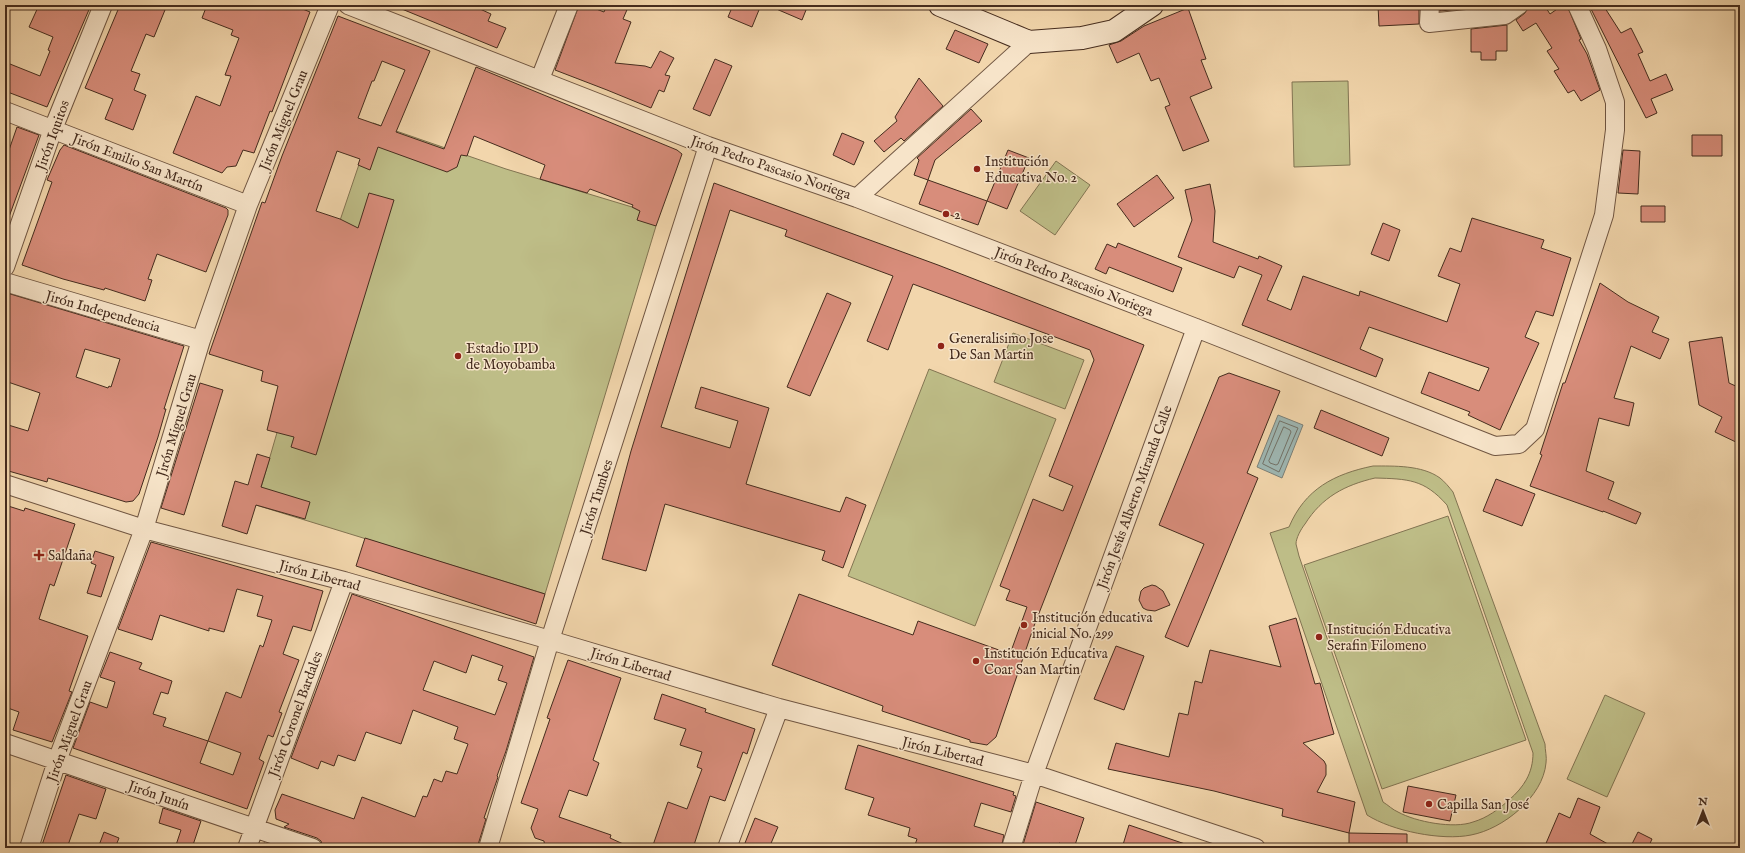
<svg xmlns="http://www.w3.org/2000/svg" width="1745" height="853" viewBox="0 0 1745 853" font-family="'IM FELL English',serif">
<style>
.green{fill:#bebd87;stroke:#827452;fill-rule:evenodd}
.water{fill:#9eb7b3;stroke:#7a7f77}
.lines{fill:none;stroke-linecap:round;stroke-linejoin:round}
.shore{stroke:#727268;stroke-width:1}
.building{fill:#d88d7b;stroke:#452c1e;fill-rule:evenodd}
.street-casing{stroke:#705642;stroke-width:20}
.secondary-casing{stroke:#452c1e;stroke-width:24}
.street{stroke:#f7e4c9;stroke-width:18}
.secondary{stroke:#f7e4c9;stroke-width:22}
.poi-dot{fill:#8f2418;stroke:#f7e4c9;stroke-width:1.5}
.labels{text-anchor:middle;stroke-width:3;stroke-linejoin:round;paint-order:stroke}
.street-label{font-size:14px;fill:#452c1e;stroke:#f7e4c9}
.poi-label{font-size:14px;fill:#452c1e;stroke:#f7e4c9;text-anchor:start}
</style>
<rect width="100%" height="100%" fill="#f2d6ac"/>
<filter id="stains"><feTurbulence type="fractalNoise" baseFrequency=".005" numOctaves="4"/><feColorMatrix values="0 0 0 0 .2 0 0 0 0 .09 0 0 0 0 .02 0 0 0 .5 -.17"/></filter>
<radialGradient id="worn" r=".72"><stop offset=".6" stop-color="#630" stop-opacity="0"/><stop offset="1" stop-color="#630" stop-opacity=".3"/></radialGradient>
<!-- green -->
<path class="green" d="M 1348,81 L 1350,165 L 1294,167 L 1292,82 Z
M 373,123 L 506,169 L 632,207 L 640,211 L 656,226 L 545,594 L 256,505 L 329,253 Z
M 1056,161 L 1090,185 L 1055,235 L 1020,211 Z
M 1013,333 L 1084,360 L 1065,409 L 994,382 Z
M 929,369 L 1056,419 L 975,626 L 848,576 Z
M 1373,466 C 1394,466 1422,465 1440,478 C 1445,482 1449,487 1453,492 L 1545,744 C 1545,750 1547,757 1546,763 C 1543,797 1503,829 1471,835 C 1442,841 1392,831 1367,815 L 1270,533 L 1289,527 C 1305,489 1334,474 1373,466 ZM 1375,478 C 1408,479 1424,479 1447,505 L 1533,753 C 1533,773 1524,787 1509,800 C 1499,809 1487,818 1473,822 C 1454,829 1416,822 1398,812 C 1393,810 1388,805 1383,802 L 1299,556 C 1298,552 1297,548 1296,544 C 1296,538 1301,529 1305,524 C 1322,497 1345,485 1375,478 Z
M 1448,516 L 1526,740 L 1382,789 L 1304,565 Z
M 1605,695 L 1645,713 L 1607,797 L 1567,779 Z"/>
<!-- water -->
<path class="water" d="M 1278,415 L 1303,425 L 1282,478 L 1257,467 Z"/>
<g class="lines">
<!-- shore -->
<path class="shore" d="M 1280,421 L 1298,428 L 1279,472 L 1263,464 Z
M 1284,427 L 1290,430 L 1291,432 L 1278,464 L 1276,465 L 1270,463 L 1269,461 Z"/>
</g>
<!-- building -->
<path class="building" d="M 39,5 L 91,5 L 47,107 L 5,91 L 5,62 L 40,76 L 50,51 L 48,50 L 53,37 L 29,27 Z
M 120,5 L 167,5 L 154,37 L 146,34 L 131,71 L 140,74 L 134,90 L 146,95 L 133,130 L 105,119 L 113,99 L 85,88 Z
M 207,5 L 293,5 L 310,12 L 272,112 L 270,111 L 254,153 L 243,150 L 236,166 L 227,167 L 222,173 L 173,153 L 196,96 L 220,106 L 231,76 L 225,75 L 239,38 L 231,35 L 233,30 L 202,18 Z
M 392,5 L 482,5 L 480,9 L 491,14 L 488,21 L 506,28 L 497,48 Z
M 579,5 L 586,5 L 604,12 L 607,5 L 629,5 L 623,19 L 631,22 L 615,63 L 645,66 L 651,68 L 660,51 L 674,58 L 665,75 L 670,76 L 664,92 L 659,90 L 651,108 L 607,90 L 555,70 Z
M 733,5 L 761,5 L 752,27 L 728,17 Z
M 767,5 L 808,5 L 802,20 Z
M 1378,5 L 1419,5 L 1419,24 L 1379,26 Z
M 1440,5 L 1472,5 L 1472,8 L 1440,11 Z
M 1529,5 L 1544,5 L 1550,14 L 1563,5 L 1567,5 L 1581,39 L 1579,40 L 1587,54 L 1600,90 L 1581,101 L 1574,90 L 1568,93 L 1554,71 L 1559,69 L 1547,51 L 1552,48 L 1536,23 L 1523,31 L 1516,20 L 1525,13 Z
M 1589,5 L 1603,5 L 1621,33 L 1631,28 L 1643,52 L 1638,54 L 1650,81 L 1666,74 L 1673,90 L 1651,99 L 1657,113 L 1646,118 Z
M 1188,8 L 1206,59 L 1201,60 L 1212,88 L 1190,97 L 1209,141 L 1183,151 L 1165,107 L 1170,105 L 1159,78 L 1151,81 L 1139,53 L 1117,63 L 1109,45 L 1121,41 L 1144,26 Z
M 338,16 L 430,51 L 396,132 L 444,149 L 476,67 L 677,150 L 682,154 L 656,226 L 637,220 L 640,211 L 632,207 L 633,205 L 590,189 L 587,193 L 540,179 L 545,165 L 474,136 L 467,156 L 461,155 L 457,167 L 447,172 L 378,147 L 370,170 L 358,165 L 360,159 L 337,151 L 316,211 L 340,219 L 358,228 L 369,193 L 394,200 L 316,455 L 291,447 L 294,437 L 267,430 L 278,386 L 261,381 L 263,371 L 209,354 L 262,202 L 265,203 L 282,156 ZM 382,61 L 405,70 L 381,126 L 358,118 L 372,81 L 374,81 Z
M 1507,25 L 1507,51 L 1496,51 L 1496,60 L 1481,60 L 1481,52 L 1471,52 L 1471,29 Z
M 955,30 L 988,44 L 979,63 L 946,49 Z
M 715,59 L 732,66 L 710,116 L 693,109 Z
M 919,78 L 943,106 L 904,141 L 901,138 L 884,152 L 874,141 L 897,121 L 895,117 Z
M 971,109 L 982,121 L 935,160 L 928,180 L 914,175 L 919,160 L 917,158 Z
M 17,127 L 39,135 L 6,225 L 5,225 L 5,149 L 9,150 Z
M 842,133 L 864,142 L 854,165 L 833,155 Z
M 1692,135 L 1722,135 L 1722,156 L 1692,156 Z
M 64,145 L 226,208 L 228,210 L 228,215 L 206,272 L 157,254 L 148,279 L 152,280 L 145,301 L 105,288 L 104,290 L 63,279 L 22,265 L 52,182 L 47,180 L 60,150 Z
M 1008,150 L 1029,158 L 1007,209 L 987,201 Z
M 1623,150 L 1640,151 L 1638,194 L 1618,193 Z
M 1157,175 L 1174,198 L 1134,227 L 1117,204 Z
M 928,180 L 987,201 L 978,225 L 919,204 Z
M 714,183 L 938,265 L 1144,345 L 1034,626 L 996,737 L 987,745 L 970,742 L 970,740 L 882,711 L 883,706 L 772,665 L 799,594 L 913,635 L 918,621 L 1010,654 L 1027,607 L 1006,600 L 1010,590 L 1000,586 L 1033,499 L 1063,511 L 1073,486 L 1049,476 L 1094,360 L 1090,350 L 913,284 L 888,350 L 867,341 L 893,276 L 785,236 L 787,230 L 730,210 L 661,427 L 730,448 L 738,421 L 695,408 L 701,387 L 769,408 L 746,484 L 840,512 L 846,497 L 866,505 L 843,568 L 822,560 L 825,551 L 665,504 L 646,571 L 602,559 L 631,451 Z
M 1210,184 L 1215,211 L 1213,242 L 1258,259 L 1259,256 L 1282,266 L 1267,300 L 1291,310 L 1303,276 L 1359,296 L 1360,291 L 1447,322 L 1460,284 L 1438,276 L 1450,248 L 1461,252 L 1472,218 L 1544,240 L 1541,248 L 1571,258 L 1553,316 L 1536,311 L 1525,337 L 1539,343 L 1500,430 L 1468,415 L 1470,412 L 1421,393 L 1429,372 L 1479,391 L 1489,368 L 1369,327 L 1360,349 L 1383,359 L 1376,377 L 1242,325 L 1262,275 L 1239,266 L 1234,278 L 1178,257 L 1192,220 L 1185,190 Z
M 1641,206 L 1665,206 L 1665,222 L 1641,222 Z
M 1383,223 L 1400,230 L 1389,261 L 1371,254 Z
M 1118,243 L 1182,268 L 1173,292 L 1109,267 L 1106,274 L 1095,269 L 1107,244 L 1116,248 Z
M 1600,283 L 1628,302 L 1659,317 L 1652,332 L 1669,339 L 1660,359 L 1631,346 L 1614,398 L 1634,403 L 1629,426 L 1599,418 L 1586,471 L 1614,482 L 1608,499 L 1641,513 L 1636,524 L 1603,511 L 1603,512 L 1530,486 L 1542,455 L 1540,454 L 1563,383 L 1565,383 Z
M 7,293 L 184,346 L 164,409 L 166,409 L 158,437 L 139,494 L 133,501 L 126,502 L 48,478 L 47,482 L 5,470 L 5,424 L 28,431 L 40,393 L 5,381 L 5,295 ZM 85,349 L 120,359 L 111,387 L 109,386 L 108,388 L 76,377 Z
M 827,293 L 851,303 L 810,396 L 787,387 Z
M 1722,337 L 1729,383 L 1740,388 L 1740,444 L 1715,432 L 1722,417 L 1699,405 L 1689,342 Z
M 1229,373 L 1280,391 L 1247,473 L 1258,478 L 1188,647 L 1165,637 L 1204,544 L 1159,525 L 1219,377 Z
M 200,383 L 223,390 L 184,515 L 161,508 Z
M 1321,410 L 1389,438 L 1382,456 L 1314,428 Z
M 257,454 L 270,458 L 261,487 L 310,502 L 305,519 L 256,505 L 247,534 L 222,526 L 235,481 L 248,485 Z
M 1496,479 L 1535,494 L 1522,526 L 1483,511 Z
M 5,505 L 24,511 L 25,508 L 75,524 L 54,586 L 50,584 L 39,619 L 88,636 L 69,691 L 72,692 L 52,742 L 13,730 L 19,712 L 5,707 L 5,627 L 9,615 L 5,614 Z
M 365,538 L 545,594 L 536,624 L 356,566 Z
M 151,542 L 323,591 L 311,631 L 293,626 L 283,654 L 299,660 L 279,712 L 282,713 L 273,737 L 268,735 L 259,759 L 264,762 L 247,809 L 73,748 L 90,702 L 107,708 L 115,682 L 100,677 L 110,652 L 142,663 L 139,669 L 172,681 L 168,694 L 161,692 L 153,714 L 166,718 L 163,726 L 208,741 L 226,692 L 241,698 L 260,645 L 263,647 L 272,620 L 257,616 L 263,596 L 237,589 L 224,632 L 209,628 L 209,631 L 160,615 L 152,640 L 118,629 ZM 208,741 L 241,753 L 233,775 L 200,763 Z
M 95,551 L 114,557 L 101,597 L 87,593 L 96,565 L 91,563 Z
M 1152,585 L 1156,586 L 1163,591 L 1170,605 L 1155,611 L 1147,610 L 1143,608 L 1139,600 L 1141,591 L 1144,588 Z
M 352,594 L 534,657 L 506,751 L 497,776 L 498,777 L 484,818 L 486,819 L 477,848 L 323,848 L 321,841 L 317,838 L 284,827 L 289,824 L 276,819 L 275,810 L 282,794 L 354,819 L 362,797 L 415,817 L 423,796 L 427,797 L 434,779 L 442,782 L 446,771 L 457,774 L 468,744 L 454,739 L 458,727 L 413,710 L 401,744 L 366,732 L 355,761 L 338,755 L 334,766 L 321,761 L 318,769 L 291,758 ZM 472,655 L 503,666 L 498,680 L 507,683 L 495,715 L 423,690 L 434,661 L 466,673 Z
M 1296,618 L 1315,684 L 1320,683 L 1334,734 L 1303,743 L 1324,761 L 1326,765 L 1326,775 L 1317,792 L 1355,802 L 1349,833 L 1282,816 L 1283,809 L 1214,791 L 1108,769 L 1116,743 L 1169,757 L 1179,713 L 1188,715 L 1195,681 L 1202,683 L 1210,650 L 1281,667 L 1269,626 Z
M 1116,646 L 1144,656 L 1124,710 L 1094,699 Z
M 568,660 L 621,678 L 593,760 L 599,763 L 587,796 L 569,790 L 559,817 L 611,835 L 610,838 L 632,848 L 545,848 L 544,841 L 535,838 L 531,828 L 538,809 L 521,803 L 550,719 L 547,718 Z
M 662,694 L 706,709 L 705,712 L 755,729 L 747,754 L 743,752 L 725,801 L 710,796 L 693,848 L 652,848 L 668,802 L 687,809 L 702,769 L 697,767 L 702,752 L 680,745 L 686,729 L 654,719 Z
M 858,745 L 1014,792 L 1013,795 L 1016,796 L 1011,812 L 981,803 L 974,826 L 1004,835 L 1001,848 L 914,848 L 917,839 L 908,836 L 910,828 L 868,815 L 874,798 L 845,789 Z
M 66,775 L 106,789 L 96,819 L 79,814 L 67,848 L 41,848 Z
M 1408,786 L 1456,795 L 1450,821 L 1403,812 Z
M 1578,798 L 1600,807 L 1590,834 L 1615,848 L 1544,848 L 1559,813 L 1570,818 Z
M 1036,802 L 1084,818 L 1074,848 L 1059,843 L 1057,848 L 1022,848 Z
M 163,808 L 201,821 L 192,848 L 175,848 L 181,830 L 159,823 Z
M 755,818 L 778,827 L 769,848 L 743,848 Z
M 1129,825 L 1191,846 L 1191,848 L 1122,848 Z
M 104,832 L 119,838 L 115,848 L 98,848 Z
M 1638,832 L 1652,839 L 1648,848 L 1630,848 Z
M 1349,833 L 1407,834 L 1407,848 L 1349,848 Z
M 264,843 L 280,848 L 258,848 Z"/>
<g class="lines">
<defs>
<path id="street" d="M 348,5 L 708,146 L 857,198 L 1196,328 L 1495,446 L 1519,444 L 1535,429 L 1604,215 L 1615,130 L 1615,102 L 1597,49 L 1577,5
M 1430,5 L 1429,23 L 1505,15 L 1519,5
M 540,79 L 569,5
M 5,111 L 248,205
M 857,198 L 1029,42
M 5,267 L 53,129 L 103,5
M 5,282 L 201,340
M 5,484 L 144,529 L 344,581 L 550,640 L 779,708 L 1034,774 L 1256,848
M 5,743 L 313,848
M 29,848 L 57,761 L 144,529 L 201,340 L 248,205 L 330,5
M 247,848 L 344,581
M 488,848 L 550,640 L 708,146
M 727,848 L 779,708
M 1011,848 L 1034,774 L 1196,328"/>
<path id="secondary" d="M 940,5 L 1029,42 L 1082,38 L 1114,31 L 1152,5"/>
</defs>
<!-- street casing -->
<use href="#street" class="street-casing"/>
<!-- secondary casing -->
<use href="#secondary" class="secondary-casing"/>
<!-- street -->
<use href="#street" class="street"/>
<!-- secondary -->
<use href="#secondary" class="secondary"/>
</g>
<!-- markers -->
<g class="poi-dot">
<circle cx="977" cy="169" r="4"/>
<circle cx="946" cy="214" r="4"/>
<circle cx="941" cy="346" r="4"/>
<circle cx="458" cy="356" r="4"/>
<path d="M37 549h4v4h4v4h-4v4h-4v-4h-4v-4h4z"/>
<circle cx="1024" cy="625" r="4"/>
<circle cx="1319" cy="637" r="4"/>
<circle cx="976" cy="661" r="4"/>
<circle cx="1429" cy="804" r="4"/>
</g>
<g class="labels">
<!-- street labels -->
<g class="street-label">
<text transform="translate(283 120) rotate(-68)" y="5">Jirón Miguel Grau</text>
<text transform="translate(52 135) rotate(-70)" y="5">Jirón Iquitos</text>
<text transform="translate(138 162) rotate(21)" y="5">Jirón Emilio San Martín</text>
<text transform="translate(771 167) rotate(19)" y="5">Jirón Pedro Pascasio Noriega</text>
<text transform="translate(1074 281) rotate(21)" y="5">Jirón Pedro Pascasio Noriega</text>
<text transform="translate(103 311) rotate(16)" y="5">Jirón Independencia</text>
<text transform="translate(176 425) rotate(-73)" y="5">Jirón Miguel Grau</text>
<text transform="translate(596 497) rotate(-72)" y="5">Jirón Tumbes</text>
<text transform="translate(1134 497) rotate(-70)" y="5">Jirón Jesús Alberto Miranda Calle</text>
<text transform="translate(320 575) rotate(15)" y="5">Jirón Libertad</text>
<text transform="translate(631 664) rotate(17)" y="5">Jirón Libertad</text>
<text transform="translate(295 714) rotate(-70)" y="5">Jirón Coronel Bardales</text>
<text transform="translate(69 731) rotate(-70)" y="5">Jirón Miguel Grau</text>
<text transform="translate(943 751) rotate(14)" y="5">Jirón Libertad</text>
<text transform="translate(159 795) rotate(19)" y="5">Jirón Junín</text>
</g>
<!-- poi labels -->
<g class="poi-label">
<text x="985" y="166">Institución<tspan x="985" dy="16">Educativa No. 2</tspan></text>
<text x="954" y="219">2</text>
<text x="949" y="343">Generalisimo Jose<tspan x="949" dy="16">De San Martin</tspan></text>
<text x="466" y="353">Estadio IPD<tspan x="466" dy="16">de Moyobamba</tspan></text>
<text x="48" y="560">Saldaña</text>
<text x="1032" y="622">Institución educativa<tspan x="1032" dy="16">inicial No. 299</tspan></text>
<text x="1327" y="634">Institución Educativa<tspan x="1327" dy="16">Serafin Filomeno</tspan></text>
<text x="984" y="658">Institución Educativa<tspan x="984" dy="16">Coar San Martin</tspan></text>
<text x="1437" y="809">Capilla San José</text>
</g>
</g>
<!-- margin -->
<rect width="1745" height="853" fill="none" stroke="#f2d6ac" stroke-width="20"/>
<rect x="6" y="6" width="1733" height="841" fill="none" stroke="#452c1e" stroke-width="2"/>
<rect x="10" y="10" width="1725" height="833" fill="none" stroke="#452c1e"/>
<!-- north arrow -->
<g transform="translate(1703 811)" stroke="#f7e4c9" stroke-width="3" paint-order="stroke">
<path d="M0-3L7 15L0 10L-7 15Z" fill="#452c1e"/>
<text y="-6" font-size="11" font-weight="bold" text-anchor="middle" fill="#452c1e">N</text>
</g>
<rect width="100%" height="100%" filter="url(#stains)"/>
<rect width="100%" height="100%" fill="url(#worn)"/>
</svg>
